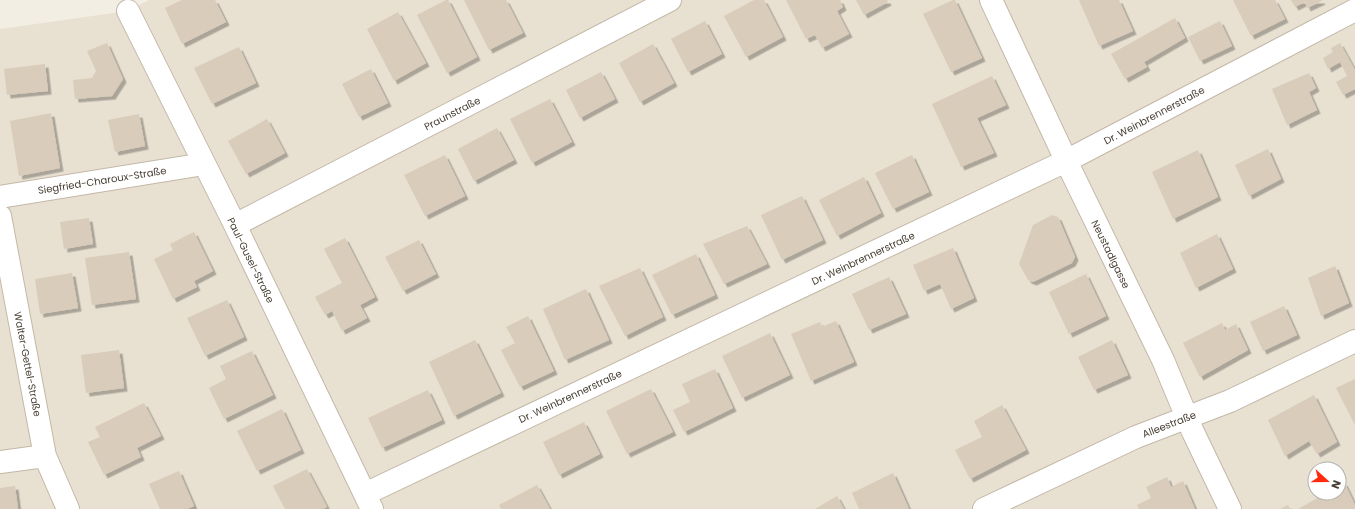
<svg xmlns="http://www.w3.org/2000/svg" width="1355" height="509" viewBox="0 0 1355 509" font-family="Poppins,sans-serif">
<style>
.residential{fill:#e8e0d1;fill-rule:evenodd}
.building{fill:#d9ccbb;filter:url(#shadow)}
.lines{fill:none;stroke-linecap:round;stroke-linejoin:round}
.minor-casing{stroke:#c3b8a8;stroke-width:24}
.minor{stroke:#fff;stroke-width:22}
.labels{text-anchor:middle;stroke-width:3.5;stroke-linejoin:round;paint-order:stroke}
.street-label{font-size:10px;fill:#463e33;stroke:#fff}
</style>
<defs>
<filter id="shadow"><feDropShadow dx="3.5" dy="3.5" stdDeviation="0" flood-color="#0004"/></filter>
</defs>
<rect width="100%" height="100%" fill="#f3eee3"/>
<!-- residential -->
<path class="residential" d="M 149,0 L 1355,0 L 1355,509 L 0,509 L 0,29 L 128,11 ZM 1315,469 L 1339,469 L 1339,493 L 1315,493 Z"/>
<!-- building -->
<path class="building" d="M 182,0 L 215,0 L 226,22 L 182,44 L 165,8 Z
M 446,0 L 448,0 L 477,57 L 447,73 L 417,15 Z
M 464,0 L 506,0 L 523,33 L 489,50 Z
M 754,0 L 764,0 L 783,37 L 746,57 L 724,16 Z
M 786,0 L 840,0 L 843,7 L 837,11 L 849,34 L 822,48 L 815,35 L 806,39 Z
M 856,0 L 887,0 L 888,2 L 864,15 Z
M 953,0 L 955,0 L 982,58 L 951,72 L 923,14 Z
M 1079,0 L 1119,0 L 1133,31 L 1099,46 Z
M 1233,0 L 1275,0 L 1285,19 L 1251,36 Z
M 1291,0 L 1321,0 L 1322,1 L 1307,8 L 1305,2 L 1295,7 Z
M 398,12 L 426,63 L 394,81 L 367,29 Z
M 1175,18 L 1185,38 L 1144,62 L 1147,67 L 1125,79 L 1111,54 Z
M 705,21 L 722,54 L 688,72 L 671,39 Z
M 1220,21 L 1232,46 L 1200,61 L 1188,37 Z
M 107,43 L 123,79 L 112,96 L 75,99 L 73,80 L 92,78 L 96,71 L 87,51 Z
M 1340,43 L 1355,70 L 1355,89 L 1343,95 L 1336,82 L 1347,76 L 1340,62 L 1328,69 L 1323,58 L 1333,52 L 1331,48 Z
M 653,44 L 674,83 L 640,102 L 619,63 Z
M 239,47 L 256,83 L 212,104 L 194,68 Z
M 45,64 L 48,91 L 7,95 L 4,69 Z
M 371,69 L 388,103 L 359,117 L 342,84 Z
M 601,72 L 615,99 L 580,118 L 566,90 Z
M 1309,73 L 1316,88 L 1309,92 L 1317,110 L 1287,125 L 1272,89 Z
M 992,76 L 1006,105 L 977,118 L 994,153 L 961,167 L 932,104 Z
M 550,99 L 572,142 L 532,163 L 510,119 Z
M 51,113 L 60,168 L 19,176 L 10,121 Z
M 139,114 L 145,146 L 115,152 L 108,120 Z
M 267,119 L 285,153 L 246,174 L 228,141 Z
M 497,128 L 514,160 L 474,181 L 458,149 Z
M 1268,149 L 1281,179 L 1249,196 L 1235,165 Z
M 1198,150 L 1218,197 L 1173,219 L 1152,172 Z
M 445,155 L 465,196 L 425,216 L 404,175 Z
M 912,155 L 929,192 L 893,209 L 875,173 Z
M 864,177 L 881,213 L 837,236 L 819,200 Z
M 802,196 L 823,240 L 782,260 L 761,215 Z
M 1052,215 L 1058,217 L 1075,257 L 1072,263 L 1033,282 L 1028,280 L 1019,264 L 1033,225 Z
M 89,218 L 93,244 L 64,249 L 60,222 Z
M 747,226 L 767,264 L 724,284 L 703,244 Z
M 194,232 L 213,271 L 194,281 L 197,287 L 173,299 L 154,259 L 173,250 L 170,244 Z
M 1217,234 L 1233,269 L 1196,288 L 1180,253 Z
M 345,238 L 375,297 L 360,305 L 367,318 L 342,331 L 332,311 L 325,315 L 315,297 L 342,283 L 324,249 Z
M 419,240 L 436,274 L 403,291 L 385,257 Z
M 953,248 L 974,298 L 951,309 L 940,284 L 924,291 L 913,265 Z
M 129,252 L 136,299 L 92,305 L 85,258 Z
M 696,254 L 715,295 L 672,315 L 652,275 Z
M 1335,266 L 1349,303 L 1321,316 L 1308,278 Z
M 640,268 L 663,317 L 625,336 L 599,286 Z
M 72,273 L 78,308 L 40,314 L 35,279 Z
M 1086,274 L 1106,316 L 1069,334 L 1049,292 Z
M 889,277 L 906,314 L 869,330 L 852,294 Z
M 586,289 L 609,340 L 565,360 L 543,309 Z
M 227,300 L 244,337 L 205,356 L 187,318 Z
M 1284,306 L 1297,335 L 1263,351 L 1250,322 Z
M 528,316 L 554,371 L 520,387 L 501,350 L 515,343 L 506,327 Z
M 836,321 L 854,362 L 811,381 L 791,334 L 820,322 L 822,327 Z
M 1222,323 L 1225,330 L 1236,324 L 1248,350 L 1200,377 L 1183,343 Z
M 770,333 L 790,375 L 742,398 L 722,356 Z
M 475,340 L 501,393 L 454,416 L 429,362 Z
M 1112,340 L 1128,375 L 1094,390 L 1078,357 Z
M 119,350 L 124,388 L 86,393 L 81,355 Z
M 252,351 L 273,395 L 224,419 L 209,388 L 226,379 L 220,366 Z
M 715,369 L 733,408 L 684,432 L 673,410 L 690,402 L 682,384 Z
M 1355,379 L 1355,425 L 1336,388 Z
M 651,389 L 673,432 L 627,454 L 606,411 Z
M 428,390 L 442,420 L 382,448 L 368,418 Z
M 1314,395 L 1337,442 L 1317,454 L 1309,441 L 1285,456 L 1268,420 Z
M 144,403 L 161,436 L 137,448 L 141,457 L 104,475 L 88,442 L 100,437 L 95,427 Z
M 1002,405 L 1026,450 L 970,479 L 955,450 L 982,437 L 974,421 Z
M 282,409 L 301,450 L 257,471 L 237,431 Z
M 584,422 L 600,454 L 559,475 L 543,442 Z
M 307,469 L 327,507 L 323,509 L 285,509 L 273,486 Z
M 179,471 L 194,506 L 187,509 L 160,509 L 149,484 Z
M 893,473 L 909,509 L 859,509 L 852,493 Z
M 1167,477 L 1171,487 L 1183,481 L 1195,509 L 1139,509 L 1137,505 L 1151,498 L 1146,487 Z
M 1344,482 L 1355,505 L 1355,509 L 1298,509 L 1326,493 L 1339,493 L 1339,485 Z
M 537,485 L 550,509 L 501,509 L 499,505 Z
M 15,486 L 18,509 L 0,509 L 0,488 Z
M 837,496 L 844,509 L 815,509 Z
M 1288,505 L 1290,509 L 1280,509 Z"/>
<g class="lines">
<defs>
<path id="minor" d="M 991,0 L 1072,173 L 1163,360 L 1193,432 L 1230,509
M 128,11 L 235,225 L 372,509
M 0,197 L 204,164
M 0,216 L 45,456 L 68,509
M 235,225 L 670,0
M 0,462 L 45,456
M 365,494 L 1066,161 L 1355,10
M 984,509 L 1136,437 L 1230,401 L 1355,341"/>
</defs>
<!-- minor casing -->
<use href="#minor" class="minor-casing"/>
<!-- minor -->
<use href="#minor" class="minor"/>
</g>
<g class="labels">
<!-- street labels -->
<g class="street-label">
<text transform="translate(452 113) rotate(-27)" y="4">Praunstraße</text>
<text transform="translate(1154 115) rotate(-28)" y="4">Dr. Weinbrennerstraße</text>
<text transform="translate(102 180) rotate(-9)" y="4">Siegfried-Charoux-Straße</text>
<text transform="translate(1111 254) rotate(64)" y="4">Neustadlgasse</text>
<text transform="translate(863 258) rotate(-25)" y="4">Dr. Weinbrennerstraße</text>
<text transform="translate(251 260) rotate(64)" y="4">Paul-Gusel-Straße</text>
<text transform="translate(28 364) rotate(79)" y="4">Walter-Gettel-Straße</text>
<text transform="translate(570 396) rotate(-25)" y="4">Dr. Weinbrennerstraße</text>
<text transform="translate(1169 424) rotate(-21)" y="4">Alleestraße</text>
</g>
</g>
<!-- north arrow -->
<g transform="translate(1327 481) rotate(111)"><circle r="19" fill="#ffffff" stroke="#b5b2ad"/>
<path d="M0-3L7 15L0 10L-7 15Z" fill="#ff2b0f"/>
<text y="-6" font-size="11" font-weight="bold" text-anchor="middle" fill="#463e33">N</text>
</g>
</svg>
